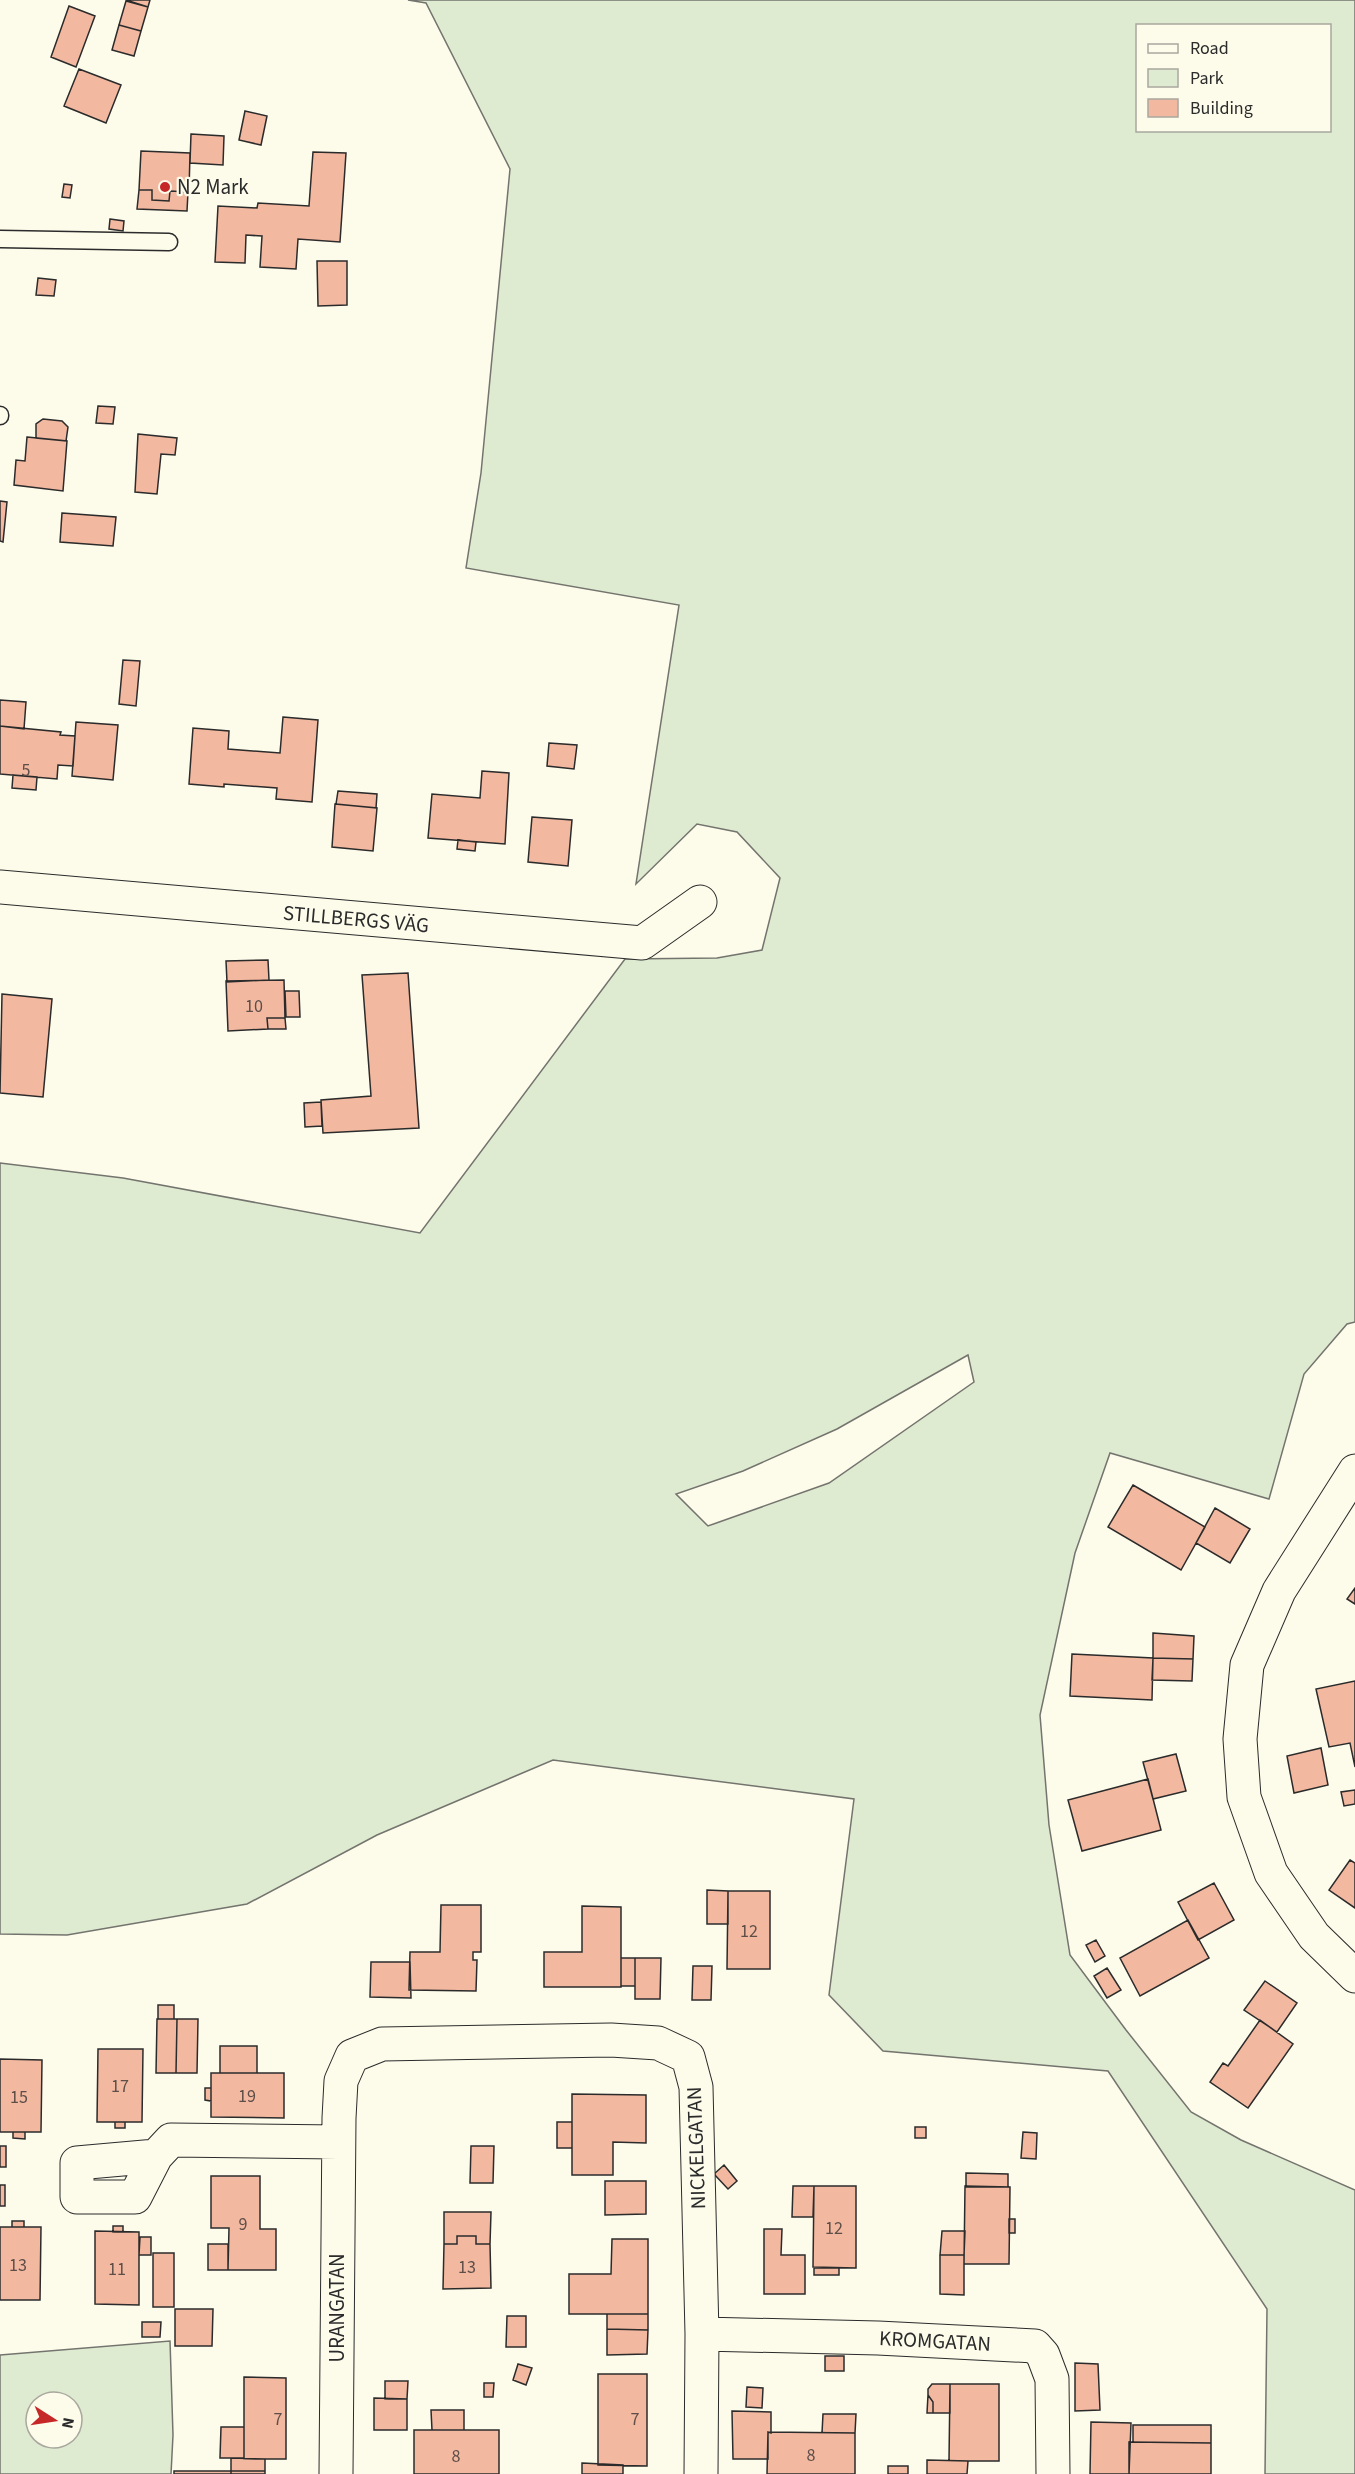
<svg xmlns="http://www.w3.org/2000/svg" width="1355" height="2474" viewBox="0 0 1355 2474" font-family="'Source Sans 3',sans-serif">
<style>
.green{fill:#deebd1;stroke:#74746e;stroke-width:1.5;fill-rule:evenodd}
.building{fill:#f2b8a0;stroke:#2b2b2b;stroke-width:1.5}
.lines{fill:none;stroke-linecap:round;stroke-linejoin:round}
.service-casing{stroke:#2b2b2b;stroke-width:19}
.minor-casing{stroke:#2b2b2b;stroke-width:35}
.service{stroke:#fdfbea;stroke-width:16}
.minor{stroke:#fdfbea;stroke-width:33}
.poi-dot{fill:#c62828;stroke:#fdfbea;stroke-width:2}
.labels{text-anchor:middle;stroke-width:4.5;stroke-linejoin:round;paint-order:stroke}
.number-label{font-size:18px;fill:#5d4e48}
.poi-label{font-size:21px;fill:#2b2b2b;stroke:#fdfbea;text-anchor:start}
.street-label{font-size:21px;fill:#2b2b2b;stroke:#fdfbea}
</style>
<rect width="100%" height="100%" fill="#fdfbea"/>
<!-- green -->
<path class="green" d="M 408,0 L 1355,0 L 1355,1322 L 1347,1324 L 1304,1374 L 1269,1499 L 1110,1453 L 1075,1553 L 1040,1715 L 1049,1825 L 1070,1955 L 1126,2030 L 1191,2112 L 1241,2140 L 1355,2190 L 1355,2474 L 1265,2474 L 1267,2309 L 1108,2071 L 883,2051 L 829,1995 L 854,1799 L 553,1760 L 377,1835 L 247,1904 L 67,1935 L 0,1934 L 0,1163 L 123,1178 L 420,1233 L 625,959 L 717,958 L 762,950 L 780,878 L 737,832 L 697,824 L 636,884 L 679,605 L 466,568 L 481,473 L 510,169 L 426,3 ZM 1138,26 L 1330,26 L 1330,130 L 1138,130 ZM 968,1355 L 974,1382 L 829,1483 L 708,1526 L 676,1494 L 743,1471 L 837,1429 Z
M 170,2341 L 173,2435 L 171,2474 L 0,2474 L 0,2355 ZM 36,2402 L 72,2402 L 72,2438 L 36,2438 Z"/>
<!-- building -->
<path class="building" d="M 126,0 L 150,0 L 148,7 Z
M 126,1 L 148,7 L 141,31 L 119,25 Z
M 69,6 L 95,16 L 76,67 L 51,57 Z
M 119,25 L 141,31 L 134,56 L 112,50 Z
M 79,69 L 121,85 L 106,123 L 64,106 Z
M 245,111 L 267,116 L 261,145 L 239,140 Z
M 191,134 L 224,136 L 223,165 L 190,163 Z
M 141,151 L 190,153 L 189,192 L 170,191 L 169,201 L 152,200 L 152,190 L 139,190 Z
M 313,152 L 346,153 L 340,242 L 298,239 L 296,269 L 260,267 L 262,236 L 246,235 L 245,263 L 215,262 L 218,206 L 257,208 L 258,203 L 309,206 Z
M 64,184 L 72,185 L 70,198 L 62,197 Z
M 139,190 L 152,190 L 152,200 L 169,201 L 170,191 L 188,192 L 187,211 L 137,209 Z
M 110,219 L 124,221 L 123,231 L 109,229 Z
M 317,261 L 347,261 L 347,305 L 318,306 Z
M 38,278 L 56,280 L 54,296 L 36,295 Z
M 98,406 L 115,407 L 113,424 L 96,423 Z
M 43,419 L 62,421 L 68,427 L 66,441 L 36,438 L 36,424 Z
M 138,434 L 177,438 L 175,455 L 161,454 L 157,494 L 135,492 Z
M 27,437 L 67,441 L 63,491 L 14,485 L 16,460 L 25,461 Z
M 0,501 L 7,502 L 3,542 L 0,541 Z
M 62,513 L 116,517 L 113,546 L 60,542 Z
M 123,660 L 140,661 L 136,706 L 119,704 Z
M 0,700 L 26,702 L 24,729 L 0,726 Z
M 283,717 L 318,720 L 312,802 L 276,799 L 277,788 L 224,784 L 224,787 L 189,784 L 193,728 L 229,731 L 228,749 L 280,753 Z
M 76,722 L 118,725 L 113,780 L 72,776 Z
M 0,726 L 61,732 L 60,735 L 75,736 L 73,766 L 58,765 L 57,779 L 0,774 Z
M 549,743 L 577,745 L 574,769 L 547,766 Z
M 482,771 L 509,773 L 505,844 L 428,838 L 432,794 L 480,798 Z
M 13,775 L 37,777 L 36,790 L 12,788 Z
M 338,791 L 377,794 L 376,808 L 336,804 Z
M 335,804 L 377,808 L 373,851 L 332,847 Z
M 532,817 L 572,820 L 568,866 L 528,862 Z
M 458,840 L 476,842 L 475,851 L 457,849 Z
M 268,960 L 269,980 L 227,982 L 226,961 Z
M 408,973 L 419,1128 L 323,1133 L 321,1100 L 371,1096 L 362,975 Z
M 284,980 L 285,1018 L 267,1018 L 268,1029 L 228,1031 L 226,981 Z
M 285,991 L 299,991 L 300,1017 L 286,1017 Z
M 2,994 L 52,999 L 43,1097 L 0,1093 Z
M 267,1018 L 285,1018 L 286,1029 L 268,1029 Z
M 321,1102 L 322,1126 L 305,1127 L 304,1103 Z
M 1133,1485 L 1205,1527 L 1181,1570 L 1108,1527 Z
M 1215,1508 L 1250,1529 L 1230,1563 L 1196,1543 Z
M 1355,1588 L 1355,1604 L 1347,1599 Z
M 1153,1633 L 1194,1636 L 1193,1659 L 1153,1658 Z
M 1072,1654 L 1153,1658 L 1152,1700 L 1070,1696 Z
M 1153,1658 L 1193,1659 L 1192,1681 L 1152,1680 Z
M 1355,1681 L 1355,1767 L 1350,1743 L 1329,1747 L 1316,1689 Z
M 1321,1748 L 1328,1785 L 1294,1793 L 1287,1756 Z
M 1176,1754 L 1186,1791 L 1153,1799 L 1143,1762 Z
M 1148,1779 L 1161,1830 L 1082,1851 L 1068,1800 Z
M 1355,1790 L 1355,1804 L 1344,1806 L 1341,1792 Z
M 1350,1860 L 1355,1863 L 1355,1908 L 1329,1890 Z
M 1214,1883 L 1234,1920 L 1198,1940 L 1178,1902 Z
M 707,1890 L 728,1891 L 728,1924 L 707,1924 Z
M 728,1891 L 770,1891 L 770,1969 L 727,1969 Z
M 441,1905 L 481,1905 L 481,1952 L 473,1952 L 473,1960 L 477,1960 L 476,1991 L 409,1990 L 410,1952 L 440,1952 Z
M 582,1906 L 621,1907 L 621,1987 L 544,1987 L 544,1952 L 582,1952 Z
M 1188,1920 L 1209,1958 L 1140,1996 L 1120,1958 Z
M 1096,1940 L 1105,1956 L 1095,1962 L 1086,1945 Z
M 621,1958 L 635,1958 L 635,1986 L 621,1986 Z
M 635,1958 L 661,1958 L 660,1999 L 635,1999 Z
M 371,1962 L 410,1962 L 411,1998 L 370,1997 Z
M 693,1966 L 712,1966 L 711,2000 L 692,2000 Z
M 1107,1968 L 1121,1990 L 1107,1998 L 1094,1976 Z
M 1265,1981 L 1297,2003 L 1277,2032 L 1244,2010 Z
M 158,2005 L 174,2005 L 174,2019 L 158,2019 Z
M 157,2019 L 177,2019 L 176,2073 L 156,2073 Z
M 177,2019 L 198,2019 L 197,2073 L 176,2073 Z
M 1260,2020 L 1293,2044 L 1248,2108 L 1210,2082 L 1223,2063 L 1228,2066 Z
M 220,2046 L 257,2046 L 257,2073 L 220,2073 Z
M 98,2049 L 143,2049 L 142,2122 L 97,2122 Z
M 0,2059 L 42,2060 L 41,2132 L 0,2132 Z
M 211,2073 L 284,2073 L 284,2118 L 211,2117 Z
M 205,2088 L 211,2088 L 211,2101 L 205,2100 Z
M 572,2094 L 646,2095 L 646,2143 L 613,2142 L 613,2175 L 572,2175 Z
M 115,2122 L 125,2122 L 125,2128 L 115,2128 Z
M 557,2122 L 572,2122 L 572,2148 L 557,2148 Z
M 915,2127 L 926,2127 L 926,2138 L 915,2138 Z
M 13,2132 L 25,2132 L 25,2139 L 13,2138 Z
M 1023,2132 L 1037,2133 L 1036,2159 L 1021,2158 Z
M 0,2146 L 6,2146 L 6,2167 L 0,2167 Z
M 471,2146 L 494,2146 L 493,2183 L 470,2183 Z
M 724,2165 L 737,2181 L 728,2189 L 714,2174 Z
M 966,2173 L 1008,2174 L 1008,2187 L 966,2187 Z
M 211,2176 L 260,2176 L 260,2229 L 276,2229 L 276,2270 L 228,2270 L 229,2228 L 211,2228 Z
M 605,2181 L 646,2181 L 646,2214 L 605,2215 Z
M 0,2185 L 5,2185 L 5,2206 L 0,2206 Z
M 793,2186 L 814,2186 L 813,2217 L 792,2217 Z
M 814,2186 L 856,2186 L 856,2268 L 813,2267 Z
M 965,2186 L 1010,2187 L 1009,2264 L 964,2264 Z
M 444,2212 L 491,2212 L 490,2244 L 476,2244 L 476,2236 L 457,2236 L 457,2244 L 444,2244 Z
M 1009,2219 L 1015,2219 L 1015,2233 L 1009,2233 Z
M 12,2221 L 24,2221 L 24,2227 L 12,2227 Z
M 113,2226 L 123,2226 L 123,2232 L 113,2232 Z
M 0,2227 L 41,2227 L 40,2300 L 0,2300 Z
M 764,2229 L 782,2229 L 781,2255 L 805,2255 L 805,2294 L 764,2294 Z
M 95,2231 L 139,2232 L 139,2305 L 95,2304 Z
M 942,2231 L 965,2231 L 964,2255 L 940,2255 Z
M 457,2236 L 476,2236 L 476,2244 L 490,2244 L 491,2288 L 443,2289 L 444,2244 L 457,2244 Z
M 140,2237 L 151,2237 L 151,2255 L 139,2255 Z
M 612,2239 L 648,2239 L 648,2314 L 569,2314 L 569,2274 L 611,2274 Z
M 208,2244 L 228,2244 L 228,2270 L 208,2270 Z
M 153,2253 L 174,2253 L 174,2307 L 153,2307 Z
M 940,2255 L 964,2255 L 964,2295 L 940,2294 Z
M 814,2268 L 839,2268 L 839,2275 L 814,2275 Z
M 175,2309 L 213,2309 L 212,2346 L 175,2346 Z
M 607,2314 L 648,2314 L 648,2330 L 607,2329 Z
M 507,2316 L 526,2316 L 526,2347 L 506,2347 Z
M 142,2322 L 161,2322 L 160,2337 L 142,2337 Z
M 607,2329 L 648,2330 L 647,2354 L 607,2355 Z
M 825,2356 L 844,2356 L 844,2371 L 825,2371 Z
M 1075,2363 L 1098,2364 L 1100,2410 L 1075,2411 Z
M 518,2364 L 532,2368 L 526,2385 L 513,2380 Z
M 598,2374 L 647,2374 L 647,2466 L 598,2465 Z
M 244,2377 L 286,2378 L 286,2459 L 244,2459 Z
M 385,2381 L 408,2381 L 407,2399 L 385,2399 Z
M 484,2383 L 494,2383 L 493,2397 L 484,2397 Z
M 932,2384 L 950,2384 L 950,2413 L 933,2413 L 933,2402 L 928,2395 L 928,2389 Z
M 950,2384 L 999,2384 L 999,2461 L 949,2461 Z
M 747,2387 L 763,2388 L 762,2408 L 746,2407 Z
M 928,2395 L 933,2402 L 933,2413 L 927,2413 Z
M 374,2398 L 407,2399 L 407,2430 L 374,2430 Z
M 431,2410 L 464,2410 L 464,2430 L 432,2430 Z
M 732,2411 L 771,2412 L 771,2433 L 768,2432 L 768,2459 L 733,2459 Z
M 823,2414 L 856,2414 L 855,2433 L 822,2433 Z
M 1091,2422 L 1131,2423 L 1129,2474 L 1090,2474 Z
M 1133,2425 L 1211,2425 L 1211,2443 L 1133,2442 Z
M 221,2427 L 244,2427 L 244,2458 L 220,2458 Z
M 414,2430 L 499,2430 L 499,2474 L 414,2474 Z
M 768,2432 L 855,2433 L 855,2474 L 767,2474 Z
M 1129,2442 L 1211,2443 L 1211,2474 L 1129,2474 Z
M 231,2458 L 265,2459 L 265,2471 L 231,2471 Z
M 927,2460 L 968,2461 L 967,2474 L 927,2474 Z
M 582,2463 L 623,2465 L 623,2474 L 582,2474 Z
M 888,2466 L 908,2466 L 908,2474 L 888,2474 Z
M 174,2471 L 231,2471 L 231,2474 L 174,2474 Z
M 231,2471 L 265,2471 L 265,2474 L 231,2474 Z"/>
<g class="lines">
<defs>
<path id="service" d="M 0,239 L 169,242
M 0,415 L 0,416"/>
<path id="minor" d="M 0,887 L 642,943 L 700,902
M 1355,1471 L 1279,1591 L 1247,1665 L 1240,1739 L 1244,1797 L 1271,1873 L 1314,1936 L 1355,1976
M 156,2156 L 135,2197 L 77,2197 L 77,2163 L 156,2156 L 171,2140 L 338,2142
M 702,2334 L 878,2338 L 1035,2346 L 1043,2355 L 1052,2379 L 1053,2474
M 336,2474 L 339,2118 L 341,2081 L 352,2056 L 382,2044 L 611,2040 L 658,2043 L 688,2057 L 696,2087 L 702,2334 L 701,2474"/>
</defs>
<!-- service casing -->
<use href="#service" class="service-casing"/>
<!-- minor casing -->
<use href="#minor" class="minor-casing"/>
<!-- service -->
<use href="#service" class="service"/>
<!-- minor -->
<use href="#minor" class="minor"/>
</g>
<!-- markers -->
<circle class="poi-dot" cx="165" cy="187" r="6"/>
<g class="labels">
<!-- number labels -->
<g class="number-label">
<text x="26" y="776">5</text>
<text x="254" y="1012">10</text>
<text x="749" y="1937">12</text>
<text x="120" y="2092">17</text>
<text x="247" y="2102">19</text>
<text x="19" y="2103">15</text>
<text x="243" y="2230">9</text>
<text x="834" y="2234">12</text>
<text x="18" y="2271">13</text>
<text x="467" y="2273">13</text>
<text x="117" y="2275">11</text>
<text x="278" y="2425">7</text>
<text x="635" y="2425">7</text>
<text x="811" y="2461">8</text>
<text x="456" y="2462">8</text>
</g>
<!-- poi labels -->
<g class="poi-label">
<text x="177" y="194">N2 Mark</text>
</g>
<!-- street labels -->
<g class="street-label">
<text transform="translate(356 919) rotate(5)" y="7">STILLBERGS VÄG</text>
<text transform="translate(696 2148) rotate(-92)" y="7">NICKELGATAN</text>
<text transform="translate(337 2308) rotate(-90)" y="7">URANGATAN</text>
<text transform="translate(935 2341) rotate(3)" y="7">KROMGATAN</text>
</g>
</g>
<!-- legend -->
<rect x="1136" y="24" width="195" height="108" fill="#fdfbea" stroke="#a9a89e" stroke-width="1.5"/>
<rect x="1148" y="44" width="30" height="9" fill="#fdfbea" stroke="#a9a89e" stroke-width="1.5"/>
<text x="1190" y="54" font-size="18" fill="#2b2b2b">Road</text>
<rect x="1148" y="69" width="30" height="18" fill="#deebd1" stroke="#a9a89e" stroke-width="1.5"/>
<text x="1190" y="84" font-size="18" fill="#2b2b2b">Park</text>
<rect x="1148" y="99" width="30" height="18" fill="#f2b8a0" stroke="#a9a89e" stroke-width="1.5"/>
<text x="1190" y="114" font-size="18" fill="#2b2b2b">Building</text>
<!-- north arrow -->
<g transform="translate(54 2420) rotate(102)"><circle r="28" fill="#fdfbea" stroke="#a9a89e" stroke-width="1.5"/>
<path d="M0-4.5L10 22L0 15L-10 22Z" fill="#c62828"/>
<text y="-9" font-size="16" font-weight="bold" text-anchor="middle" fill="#2b2b2b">N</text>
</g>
</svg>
